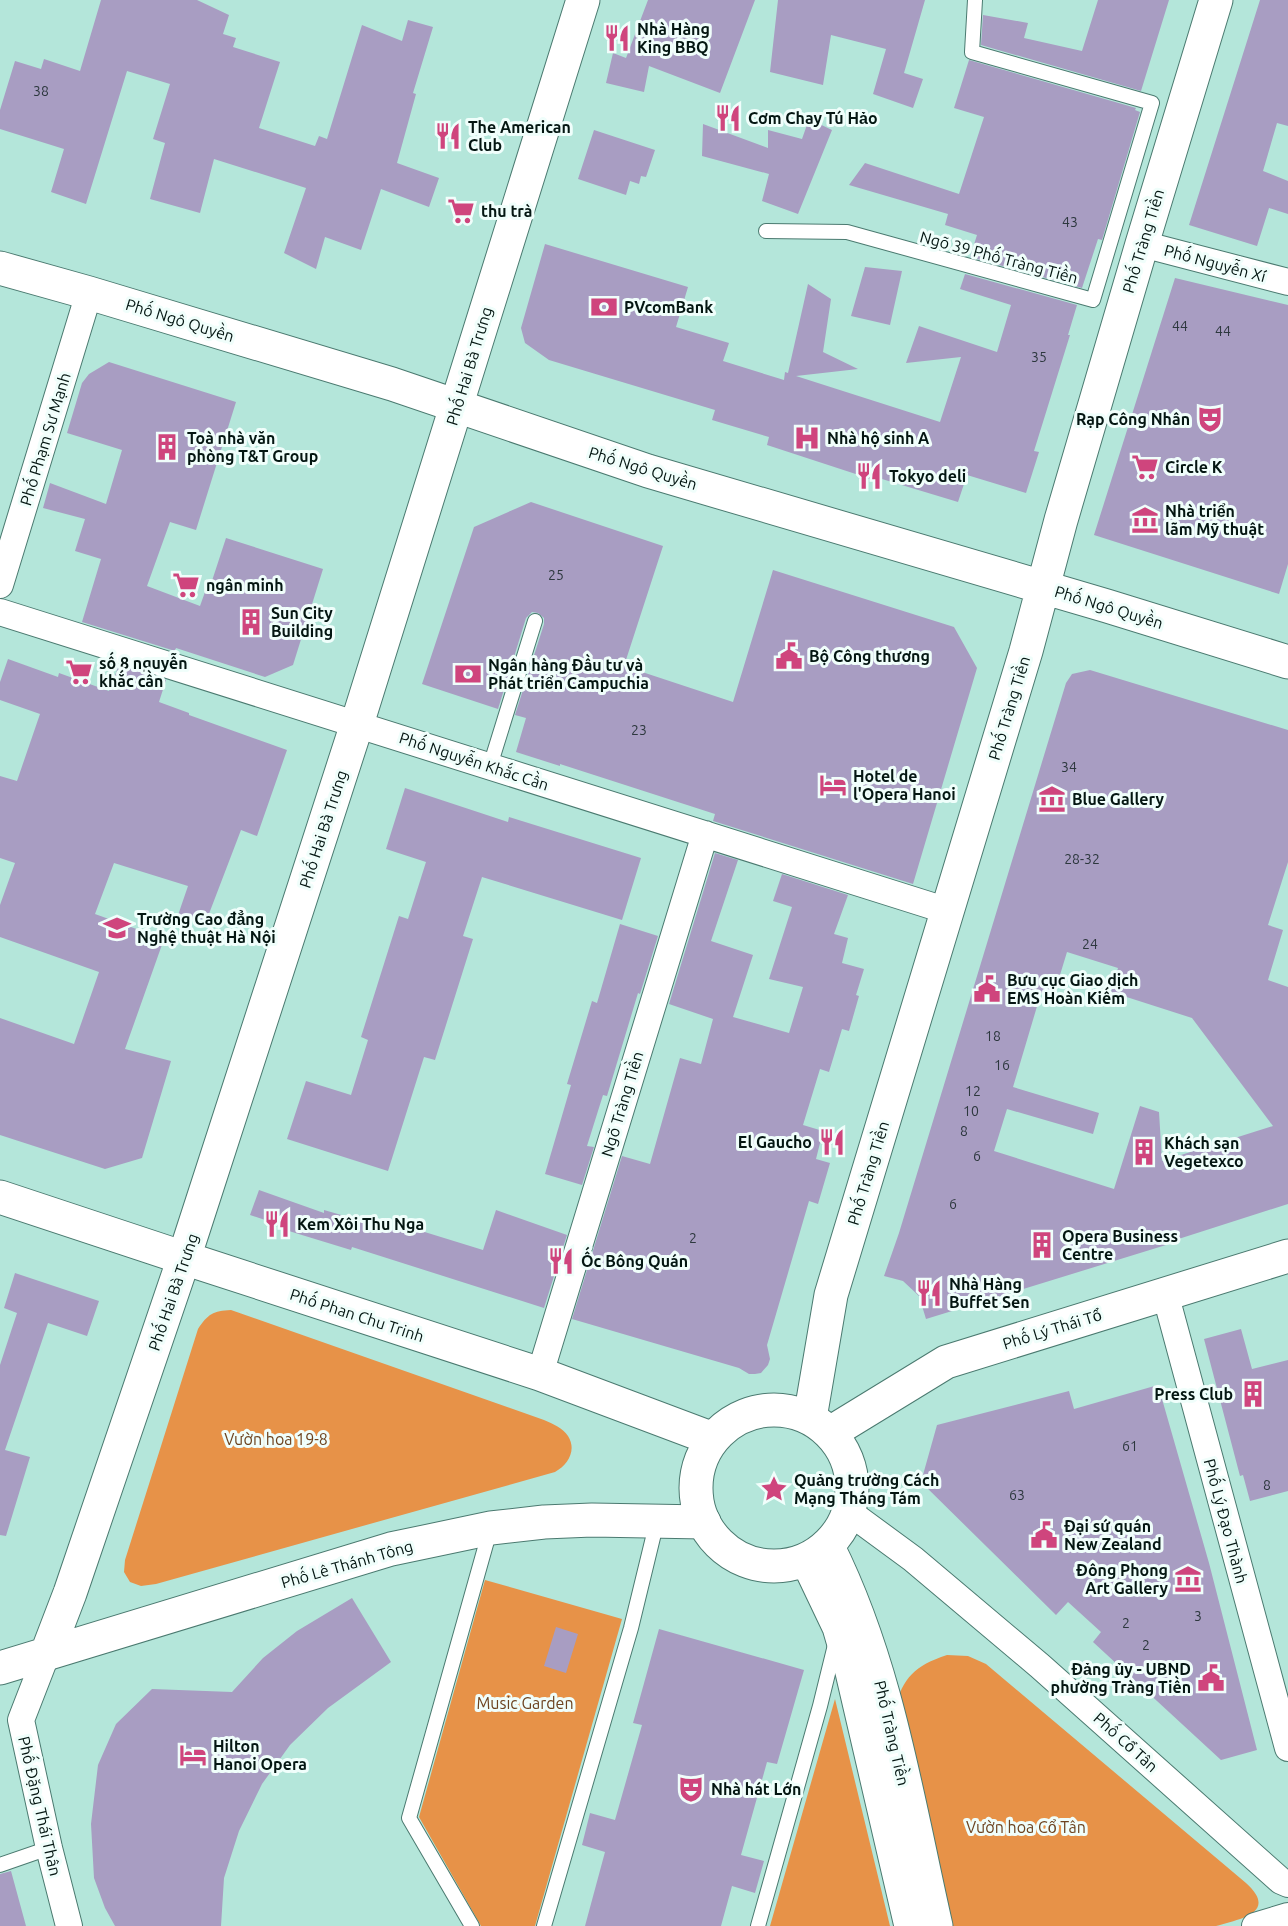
<svg xmlns="http://www.w3.org/2000/svg" width="1288" height="1926" viewBox="0 0 1288 1926" font-family="Ubuntu,sans-serif">
<style>
.green{fill:#e79248}
.building{fill:#a89dc2;fill-rule:evenodd}
.lines{fill:none;stroke-linecap:round;stroke-linejoin:round}
.service-casing{stroke:#4b7a70;stroke-width:16}
.minor-casing{stroke:#4b7a70;stroke-width:28}
.tertiary-casing{stroke:#4b7a70;stroke-width:35}
.secondary-casing{stroke:#4b7a70;stroke-width:35}
.service{stroke:#fff;stroke-width:14}
.minor{stroke:#fff;stroke-width:26}
.tertiary{stroke:#fff;stroke-width:33}
.secondary{stroke:#fff;stroke-width:33}
.labels{text-anchor:middle;stroke-width:6;stroke-linejoin:round;paint-order:stroke}
.number-label{font-size:14px;fill:#2d383e}
.poi-label{font-size:16px;font-weight:bold;fill:#041612;stroke:#f0fefb;text-anchor:start}
.street-label{font-size:16px;fill:#041612;stroke:#f0fefb}
.park-label{font-size:16px;fill:#6d431f;stroke:#f0fefb}
</style>
<rect width="100%" height="100%" fill="#b4e6da"/>
<!-- green -->
<path class="green" d="M 231,1310 L 544,1420 C 553,1424 563,1428 568,1436 C 577,1450 568,1465 555,1472 L 156,1584 L 141,1586 L 130,1582 L 124,1572 L 125,1560 L 198,1329 C 208,1314 213,1311 231,1310 Z
M 485,1580 L 622,1619 L 535,1926 L 481,1926 L 419,1817 Z
M 947,1655 L 968,1656 L 986,1664 L 1246,1883 C 1279,1913 1239,1919 1216,1926 L 951,1926 L 894,1709 C 904,1677 914,1666 947,1655 Z
M 835,1699 L 890,1926 L 770,1926 Z"/>
<!-- building -->
<path class="building" d="M 101,0 L 197,0 L 229,15 L 223,34 L 236,38 L 233,47 L 280,62 L 259,128 L 315,146 L 319,136 L 327,139 L 362,25 L 402,41 L 408,20 L 433,27 L 413,93 L 416,94 L 397,163 L 439,178 L 429,207 L 381,189 L 361,250 L 325,237 L 316,269 L 284,253 L 306,188 L 214,159 L 200,213 L 150,199 L 165,143 L 153,139 L 170,84 L 127,71 L 86,204 L 51,192 L 64,149 L 0,129 L 0,110 L 15,61 L 41,69 L 44,59 L 80,71 Z
M 648,0 L 755,0 L 720,93 L 649,66 L 644,92 L 606,83 L 613,53 L 626,58 Z
M 778,0 L 925,0 L 904,73 L 923,79 L 913,108 L 873,94 L 886,49 L 831,35 L 823,85 L 770,72 Z
M 1098,0 L 1169,0 L 1141,91 L 981,45 L 983,15 L 1028,23 L 1024,38 L 1082,51 Z
M 1260,0 L 1288,0 L 1288,126 L 1277,123 L 1263,171 L 1288,181 L 1288,214 L 1269,208 L 1257,246 L 1189,225 Z
M 969,60 L 1136,108 L 1135,110 L 1140,112 L 1102,240 L 1098,239 L 1082,288 L 970,257 L 977,235 L 945,225 L 948,214 L 849,185 L 865,163 L 959,194 L 984,117 L 954,108 Z
M 809,119 L 832,130 L 798,214 L 762,201 L 769,174 L 702,156 L 703,124 L 768,148 L 768,130 L 802,139 Z
M 594,130 L 655,150 L 646,177 L 641,176 L 639,184 L 630,181 L 626,195 L 578,179 Z
M 545,244 L 688,287 L 676,327 L 729,343 L 723,361 L 784,380 L 785,372 L 788,373 L 808,284 L 831,299 L 823,352 L 858,369 L 796,376 L 940,422 L 961,357 L 906,363 L 919,326 L 997,352 L 1011,305 L 960,289 L 965,274 L 1077,305 L 1068,335 L 1070,335 L 1034,451 L 1039,452 L 1026,493 L 967,475 L 958,502 L 872,476 L 871,479 L 767,445 L 769,437 L 712,420 L 715,410 L 549,360 L 525,343 L 521,328 Z
M 865,267 L 902,271 L 890,325 L 851,316 Z
M 1175,278 L 1288,305 L 1288,564 L 1279,594 L 1094,535 Z
M 109,362 L 236,402 L 196,530 L 170,522 L 147,586 L 200,606 L 205,592 L 208,593 L 226,538 L 323,569 L 293,665 L 265,677 L 176,648 L 175,651 L 82,622 L 101,559 L 75,551 L 85,519 L 43,508 L 50,483 L 106,504 L 122,450 L 67,433 L 82,383 L 89,374 Z
M 531,502 L 663,546 L 624,666 L 733,702 L 773,570 L 954,627 L 977,668 L 913,884 L 713,821 L 715,814 L 560,764 L 560,766 L 516,752 L 526,718 L 515,715 L 544,624 L 544,618 L 538,613 L 532,612 L 526,618 L 498,709 L 422,684 L 474,527 Z
M 8,659 L 58,677 L 59,673 L 109,691 L 119,665 L 166,680 L 159,702 L 189,713 L 189,715 L 287,750 L 257,836 L 241,830 L 207,919 L 176,921 L 188,886 L 114,863 L 95,914 L 164,939 L 125,1049 L 171,1061 L 142,1158 L 105,1169 L 0,1135 L 0,1018 L 74,1044 L 99,972 L 0,937 L 0,905 L 15,863 L 0,858 L 0,776 L 17,781 L 40,714 L 0,700 L 0,682 Z
M 1090,670 L 1288,730 L 1288,862 L 1268,925 L 1283,930 L 1268,980 L 1288,987 L 1288,1204 L 1166,1243 L 1166,1245 L 926,1319 L 919,1296 L 903,1281 L 884,1276 L 899,1233 L 1066,683 L 1072,674 ZM 1067,952 L 1118,968 L 1111,992 L 1192,1018 L 1273,1126 L 1162,1161 L 1159,1112 L 1140,1106 L 1114,1189 L 994,1151 L 1007,1109 L 1093,1134 L 1099,1113 L 1013,1087 L 1041,993 L 1053,998 Z
M 405,788 L 508,822 L 509,817 L 641,858 L 622,920 L 482,877 L 463,936 L 473,939 L 435,1060 L 424,1057 L 388,1171 L 287,1139 L 306,1081 L 351,1095 L 368,1040 L 361,1037 L 399,916 L 408,919 L 426,862 L 386,849 Z
M 715,853 L 738,860 L 711,941 L 753,955 L 733,1017 L 789,1033 L 803,987 L 769,979 L 792,907 L 773,901 L 782,874 L 848,895 L 834,934 L 848,938 L 842,963 L 864,969 L 856,995 L 859,996 L 849,1031 L 842,1029 L 829,1072 L 820,1069 L 803,1125 L 823,1131 L 816,1159 L 830,1163 L 818,1204 L 809,1201 L 767,1345 L 770,1359 L 768,1365 L 761,1373 L 755,1374 L 749,1374 L 739,1368 L 572,1319 L 622,1156 L 650,1164 L 680,1058 L 701,1064 L 713,1019 L 669,1004 Z
M 620,924 L 658,936 L 640,994 L 638,993 L 607,1096 L 603,1095 L 587,1146 L 594,1147 L 582,1185 L 545,1174 L 571,1085 L 567,1084 L 592,1001 L 597,1003 Z
M 259,1190 L 324,1213 L 324,1210 L 400,1232 L 402,1225 L 483,1250 L 496,1210 L 567,1235 L 544,1308 L 352,1247 L 351,1250 L 279,1228 L 280,1225 L 250,1215 Z
M 15,1273 L 99,1301 L 87,1336 L 48,1323 L 5,1450 L 30,1457 L 6,1536 L 0,1535 L 0,1365 L 17,1313 L 4,1308 Z
M 1241,1329 L 1252,1369 L 1288,1360 L 1288,1491 L 1250,1501 L 1243,1475 L 1240,1476 L 1204,1339 Z
M 1158,1385 L 1209,1563 L 1257,1750 L 1221,1760 L 1093,1642 L 1101,1632 L 1068,1602 L 1056,1615 L 921,1482 L 937,1425 L 1069,1391 L 1074,1409 Z
M 352,1598 L 391,1662 L 328,1708 L 290,1745 L 262,1784 L 239,1831 L 224,1878 L 221,1926 L 115,1926 L 105,1908 L 94,1878 L 91,1824 L 98,1765 L 116,1724 L 152,1689 L 232,1692 L 263,1658 L 297,1631 Z
M 556,1627 L 578,1634 L 566,1673 L 544,1666 Z
M 659,1629 L 804,1670 L 777,1764 L 767,1762 L 741,1855 L 764,1861 L 755,1893 L 732,1886 L 721,1926 L 585,1926 L 605,1852 L 582,1845 L 590,1813 L 615,1820 L 642,1725 L 633,1723 Z
M 11,1871 L 26,1926 L 0,1926 L 0,1874 Z"/>
<g class="lines">
<defs>
<path id="service" d="M 766,231 L 847,232 L 1093,300 L 1152,103 L 972,52 L 975,0
M 490,766 L 535,621
M 0,1865 L 49,1848
M 472,1926 L 409,1818 L 490,1530
M 544,1926 L 631,1628 L 657,1521
M 758,1926 L 820,1706 L 835,1645"/>
<path id="minor" d="M 1142,244 L 1288,282
M 0,585 L 89,293
M 0,612 L 948,911
M 1165,1293 L 1288,1748
M 540,1374 L 705,834
M 849,1512 L 913,1559 L 1040,1666 L 1281,1881 L 1288,1884
M 47,1653 L 21,1720 L 49,1848 L 69,1926
M 1255,1926 L 1288,1916"/>
<path id="tertiary" d="M 0,268 L 89,293 L 392,384 L 648,471 L 1107,606 L 1288,662
M 0,1197 L 184,1258 L 70,1593 L 47,1653
M 810,1418 L 831,1295 L 1026,651 L 1061,520 L 1142,244 L 1216,0
M 830,1433 L 946,1362 L 1288,1256
M 0,1668 L 391,1549 L 491,1528 L 544,1522 L 592,1520 L 704,1522"/>
<path id="secondary" d="M 583,0 L 357,724 L 184,1258 L 540,1374 L 713,1439
M696 1488a78 78 0 1 1 156 0a78 78 0 1 1-156 0Z
M 828,1547 C 887,1665 907,1798 936,1926
M 808,1562 L 839,1627 L 852,1672 L 911,1926"/>
</defs>
<!-- service casing -->
<use href="#service" class="service-casing"/>
<!-- minor casing -->
<use href="#minor" class="minor-casing"/>
<!-- tertiary casing -->
<use href="#tertiary" class="tertiary-casing"/>
<!-- secondary casing -->
<use href="#secondary" class="secondary-casing"/>
<!-- service -->
<use href="#service" class="service"/>
<!-- minor -->
<use href="#minor" class="minor"/>
<!-- tertiary -->
<use href="#tertiary" class="tertiary"/>
<!-- secondary -->
<use href="#secondary" class="secondary"/>
</g>
<!-- icons -->
<defs>
<symbol id="restaurant-bare" viewBox="-9 -9 18 18"><path d="M-5-6h1v4h1v-4h1v4h1v-4h1v5L-1.5 .5V6h-2V.5L-5-1ZM5-6V6H3V1.5H1.5Q1.5-4 5-6Z" fill="#cf457d" stroke="#f0fefb" stroke-width="2.5" paint-order="stroke"/></symbol>
<symbol id="supermarket-bare" viewBox="-9 -9 18 18"><path d="M-6-5.5h2.5l.6 2H6L4.5 2H-2.5L-4.4-4H-6ZM-1.5 3.2a1.3 1.3 0 1 0 .1 0ZM3 3.2a1.3 1.3 0 1 0 .1 0Z" fill="#cf457d" stroke="#f0fefb" stroke-width="2.5" paint-order="stroke"/></symbol>
<symbol id="bank-bare" viewBox="-9 -9 18 18"><path d="M-6-4H6V4H-6ZM0-2.3a2.3 2.3 0 1 0 0 4.6a2.3 2.3 0 1 0 0-4.6Z" fill="#cf457d" stroke="#f0fefb" stroke-width="2.5" paint-order="stroke"/></symbol>
<symbol id="theatre-bare" viewBox="-9 -9 18 18"><path d="M-5-5.5Q0-4 5-5.5V0Q5 5 0 6Q-5 5-5 0ZM-3.3-2.5H-1v1.5H-3.3ZM1-2.5H3.3v1.5H1ZM-2.8 1Q0 5.5 2.8 1Z" fill="#cf457d" stroke="#f0fefb" stroke-width="2.5" paint-order="stroke"/></symbol>
<symbol id="hospital-bare" viewBox="-9 -9 18 18"><path d="M-5-5h3v3.5h4V-5h3V5h-3V1.5h-4V5h-3Z" fill="#cf457d" stroke="#f0fefb" stroke-width="2.5" paint-order="stroke"/></symbol>
<symbol id="building-bare" viewBox="-9 -9 18 18"><path d="M-4-6H4V6H1V3H-1V6H-4ZM-2.5-4.3h1.7v1.8h-1.7ZM.8-4.3h1.7v1.8H.8ZM-2.5-1h1.7V.8h-1.7ZM.8-1h1.7V.8H.8Z" fill="#cf457d" stroke="#f0fefb" stroke-width="2.5" paint-order="stroke"/></symbol>
<symbol id="museum-bare" viewBox="-9 -9 18 18"><path d="M0-6L6-3V-2H-6V-3ZM-5-1h2V3h-2ZM-1-1h2V3h-2ZM3-1h2V3H3ZM-6 4H6V6H-6Z" fill="#cf457d" stroke="#f0fefb" stroke-width="2.5" paint-order="stroke"/></symbol>
<symbol id="civic-bare" viewBox="-9 -9 18 18"><path d="M-.6-6.5H3V-4.5H.6V-3L4-1V1h2V6H-6V1h2V-1L-.6-3ZM-1.2 2.5V6h2.4V2.5Z" fill="#cf457d" stroke="#f0fefb" stroke-width="2.5" paint-order="stroke"/></symbol>
<symbol id="hotel-bare" viewBox="-9 -9 18 18"><path d="M-6-4.5h1.5V1H6V5H4.5V3h-9V5H-6ZM-4 0a1.8 1.8 0 1 1 3.6 0ZM.5 0V-2.5h3Q6-2.5 6 0Z" fill="#cf457d" stroke="#f0fefb" stroke-width="2.5" paint-order="stroke"/></symbol>
<symbol id="university-bare" viewBox="-9 -9 18 18"><path d="M0-5L7-2L0 1L-7-2ZM-4 1L0 2.5L4 1V4Q0 6-4 4Z" fill="#cf457d" stroke="#f0fefb" stroke-width="2.5" paint-order="stroke"/></symbol>
<symbol id="sight-bare" viewBox="-9 -9 18 18"><path d="M0-6L1.8-2.2L6-1.7L2.9 1.2L3.7 5.4L0 3.3L-3.7 5.4L-2.9 1.2L-6-1.7L-1.8-2.2Z" fill="#cf457d" stroke="#f0fefb" stroke-width="2.5" paint-order="stroke"/></symbol>
</defs>
<g fill-rule="evenodd">
<use href="#restaurant-bare" x="598" y="19" width="38" height="38"/>
<use href="#restaurant-bare" x="709" y="99" width="38" height="38"/>
<use href="#restaurant-bare" x="429" y="117" width="38" height="38"/>
<use href="#supermarket-bare" x="442" y="192" width="38" height="38"/>
<use href="#bank-bare" x="585" y="288" width="38" height="38"/>
<use href="#theatre-bare" x="1191" y="400" width="38" height="38"/>
<use href="#hospital-bare" x="788" y="419" width="38" height="38"/>
<use href="#building-bare" x="148" y="428" width="38" height="38"/>
<use href="#supermarket-bare" x="1126" y="448" width="38" height="38"/>
<use href="#restaurant-bare" x="850" y="457" width="38" height="38"/>
<use href="#museum-bare" x="1126" y="501" width="38" height="38"/>
<use href="#supermarket-bare" x="167" y="566" width="38" height="38"/>
<use href="#building-bare" x="232" y="603" width="38" height="38"/>
<use href="#civic-bare" x="770" y="637" width="38" height="38"/>
<use href="#supermarket-bare" x="60" y="653" width="38" height="38"/>
<use href="#bank-bare" x="449" y="655" width="38" height="38"/>
<use href="#hotel-bare" x="814" y="766" width="38" height="38"/>
<use href="#museum-bare" x="1033" y="780" width="38" height="38"/>
<use href="#university-bare" x="98" y="909" width="38" height="38"/>
<use href="#civic-bare" x="968" y="970" width="38" height="38"/>
<use href="#restaurant-bare" x="813" y="1123" width="38" height="38"/>
<use href="#building-bare" x="1125" y="1133" width="38" height="38"/>
<use href="#restaurant-bare" x="258" y="1205" width="38" height="38"/>
<use href="#building-bare" x="1023" y="1226" width="38" height="38"/>
<use href="#restaurant-bare" x="542" y="1242" width="38" height="38"/>
<use href="#restaurant-bare" x="910" y="1274" width="38" height="38"/>
<use href="#building-bare" x="1234" y="1375" width="38" height="38"/>
<use href="#sight-bare" x="755" y="1470" width="38" height="38"/>
<use href="#civic-bare" x="1025" y="1516" width="38" height="38"/>
<use href="#museum-bare" x="1169" y="1560" width="38" height="38"/>
<use href="#civic-bare" x="1192" y="1659" width="38" height="38"/>
<use href="#hotel-bare" x="174" y="1736" width="38" height="38"/>
<use href="#theatre-bare" x="672" y="1770" width="38" height="38"/>
</g>
<g class="labels">
<!-- number labels -->
<g class="number-label">
<text x="41" y="96">38</text>
<text x="1070" y="227">43</text>
<text x="1180" y="331">44</text>
<text x="1223" y="336">44</text>
<text x="1039" y="362">35</text>
<text x="556" y="580">25</text>
<text x="639" y="735">23</text>
<text x="1069" y="772">34</text>
<text x="1082" y="864">28-32</text>
<text x="1090" y="949">24</text>
<text x="993" y="1041">18</text>
<text x="1002" y="1070">16</text>
<text x="973" y="1096">12</text>
<text x="971" y="1116">10</text>
<text x="964" y="1136">8</text>
<text x="977" y="1161">6</text>
<text x="953" y="1209">6</text>
<text x="693" y="1243">2</text>
<text x="1130" y="1451">61</text>
<text x="1267" y="1490">8</text>
<text x="1017" y="1500">63</text>
<text x="1198" y="1621">3</text>
<text x="1126" y="1628">2</text>
<text x="1146" y="1650">2</text>
</g>
<!-- poi labels -->
<g class="poi-label">
<text x="637" y="35">Nhà Hàng<tspan x="637" dy="18">King BBQ</tspan></text>
<text x="748" y="124">Cơm Chay Tú Hảo</text>
<text x="468" y="133">The American<tspan x="468" dy="18">Club</tspan></text>
<text x="481" y="217">thu trà</text>
<text x="624" y="313">PVcomBank</text>
<text x="1190" y="425" text-anchor="end">Rạp Công Nhân</text>
<text x="187" y="444">Toà nhà văn<tspan x="187" dy="18">phòng T&amp;T Group</tspan></text>
<text x="827" y="444">Nhà hộ sinh A</text>
<text x="1165" y="473">Circle K</text>
<text x="889" y="482">Tokyo deli</text>
<text x="1165" y="517">Nhà triển<tspan x="1165" dy="18">lãm Mỹ thuật</tspan></text>
<text x="206" y="591">ngân minh</text>
<text x="271" y="619">Sun City<tspan x="271" dy="18">Building</tspan></text>
<text x="809" y="662">Bộ Công thương</text>
<text x="99" y="669">số 8 nguyễn<tspan x="99" dy="18">khắc cần</tspan></text>
<text x="488" y="671">Ngân hàng Đầu tư và<tspan x="488" dy="18">Phát triển Campuchia</tspan></text>
<text x="853" y="782">Hotel de<tspan x="853" dy="18">l'Opera Hanoi</tspan></text>
<text x="1072" y="805">Blue Gallery</text>
<text x="137" y="925">Trường Cao đẳng<tspan x="137" dy="18">Nghệ thuật Hà Nội</tspan></text>
<text x="1007" y="986">Bưu cục Giao dịch<tspan x="1007" dy="18">EMS Hoàn Kiếm</tspan></text>
<text x="812" y="1148" text-anchor="end">El Gaucho</text>
<text x="1164" y="1149">Khách sạn<tspan x="1164" dy="18">Vegetexco</tspan></text>
<text x="297" y="1230">Kem Xôi Thu Nga</text>
<text x="1062" y="1242">Opera Business<tspan x="1062" dy="18">Centre</tspan></text>
<text x="581" y="1267">Ốc Bông Quán</text>
<text x="949" y="1290">Nhà Hàng<tspan x="949" dy="18">Buffet Sen</tspan></text>
<text x="1233" y="1400" text-anchor="end">Press Club</text>
<text x="794" y="1486">Quảng trường Cách<tspan x="794" dy="18">Mạng Tháng Tám</tspan></text>
<text x="1064" y="1532">Đại sứ quán<tspan x="1064" dy="18">New Zealand</tspan></text>
<text x="1168" y="1576" text-anchor="end">Đông Phong<tspan x="1168" dy="18">Art Gallery</tspan></text>
<text x="1191" y="1675" text-anchor="end">Đảng ủy - UBND<tspan x="1191" dy="18">phường Tràng Tiền</tspan></text>
<text x="213" y="1752">Hilton<tspan x="213" dy="18">Hanoi Opera</tspan></text>
<text x="711" y="1795">Nhà hát Lớn</text>
</g>
<!-- street labels -->
<g class="street-label">
<text transform="translate(1143 241) rotate(-73)" y="6">Phố Tràng Tiền</text>
<text transform="translate(999 257) rotate(15)" y="6">Ngõ 39 Phố Tràng Tiền</text>
<text transform="translate(1215 263) rotate(15)" y="6">Phố Nguyễn Xí</text>
<text transform="translate(180 320) rotate(17)" y="6">Phố Ngô Quyền</text>
<text transform="translate(469 366) rotate(-73)" y="6">Phố Hai Bà Trưng</text>
<text transform="translate(45 439) rotate(-73)" y="6">Phố Phạm Sư Mạnh</text>
<text transform="translate(643 468) rotate(17)" y="6">Phố Ngô Quyền</text>
<text transform="translate(1109 607) rotate(17)" y="6">Phố Ngô Quyền</text>
<text transform="translate(1009 708) rotate(-73)" y="6">Phố Tràng Tiền</text>
<text transform="translate(474 761) rotate(18)" y="6">Phố Nguyễn Khắc Cần</text>
<text transform="translate(323 829) rotate(-72)" y="6">Phố Hai Bà Trưng</text>
<text transform="translate(622 1104) rotate(-73)" y="6">Ngõ Tràng Tiền</text>
<text transform="translate(868 1173) rotate(-73)" y="6">Phố Tràng Tiền</text>
<text transform="translate(173 1292) rotate(-71)" y="6">Phố Hai Bà Trưng</text>
<text transform="translate(357 1315) rotate(18)" y="6">Phố Phan Chu Trinh</text>
<text transform="translate(1052 1329) rotate(-17)" y="6">Phố Lý Thái Tổ</text>
<text transform="translate(1226 1521) rotate(75)" y="6">Phố Lý Đạo Thành</text>
<text transform="translate(347 1564) rotate(-16)" y="6">Phố Lê Thánh Tông</text>
<text transform="translate(892 1733) rotate(77)" y="6">Phố Tràng Tiền</text>
<text transform="translate(1126 1742) rotate(42)" y="6">Phố Cổ Tân</text>
<text transform="translate(40 1806) rotate(77)" y="6">Phố Đặng Thái Thân</text>
</g>
<!-- park labels -->
<g class="park-label">
<text x="276" y="1445">Vườn hoa 19-8</text>
<text x="525" y="1709">Music Garden</text>
<text x="1026" y="1833">Vườn hoa Cổ Tân</text>
</g>
</g>
</svg>
